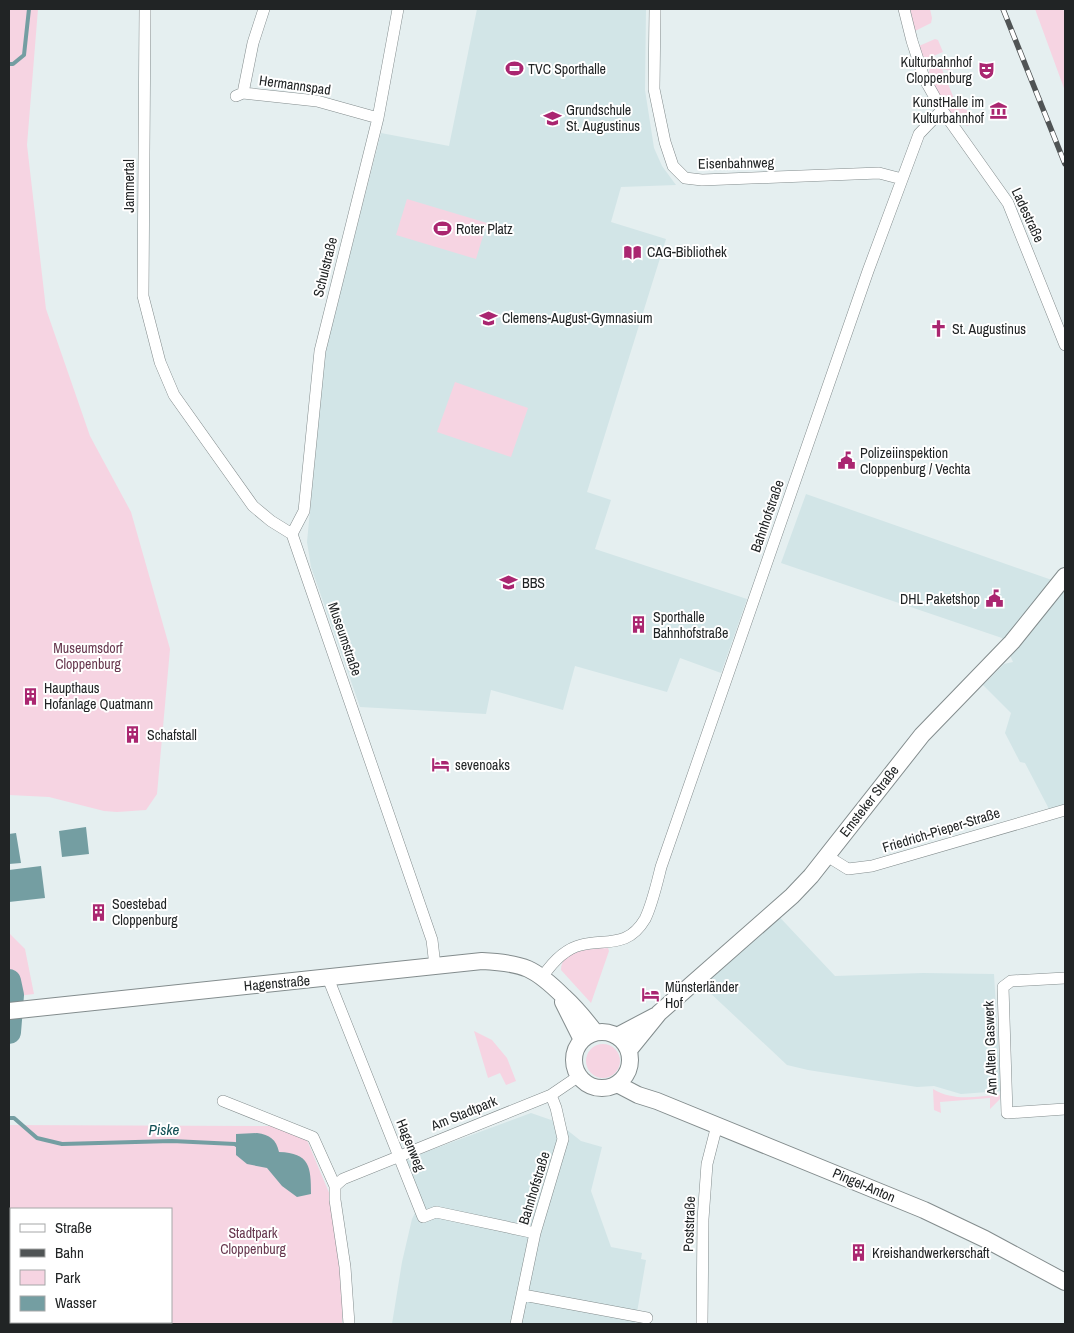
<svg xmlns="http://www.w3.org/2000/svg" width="1074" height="1333" viewBox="0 0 1074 1333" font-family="'Archivo Narrow',sans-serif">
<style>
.built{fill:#d2e5e7}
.green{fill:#f6d4e2;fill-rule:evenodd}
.water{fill:#749ea2}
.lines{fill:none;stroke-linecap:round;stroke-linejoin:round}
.stream{stroke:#749ea2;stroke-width:4}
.river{stroke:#749ea2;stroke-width:24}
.street-casing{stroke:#838c8d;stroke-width:12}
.secondary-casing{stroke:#838c8d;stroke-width:18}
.street{stroke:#fff;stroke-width:11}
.secondary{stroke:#fff;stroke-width:16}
.rail-casing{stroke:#505455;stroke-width:5.5}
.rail{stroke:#fff;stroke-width:4;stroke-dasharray:11;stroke-linecap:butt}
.labels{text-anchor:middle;stroke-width:4;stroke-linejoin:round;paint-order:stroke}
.poi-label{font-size:14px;fill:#212425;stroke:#fff;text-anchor:start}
.street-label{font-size:14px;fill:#212425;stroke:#fff}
.park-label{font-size:14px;fill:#67374e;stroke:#fff}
.water-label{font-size:15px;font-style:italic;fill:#104e54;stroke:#fff}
</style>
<rect width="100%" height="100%" fill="#e5eff0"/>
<!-- built -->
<path class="built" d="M 477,9 L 646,9 L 645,90 L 654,148 L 662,166 L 676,185 L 621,187 L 611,222 L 666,239 L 587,492 L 611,500 L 595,549 L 747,599 L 721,673 L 680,658 L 667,692 L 575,666 L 563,710 L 491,690 L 486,714 L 360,707 L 311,567 L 307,542 L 325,351 L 381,133 L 449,146 Z
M 806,494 L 1049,579 L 1065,582 L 1065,805 L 1049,809 L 1025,763 L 1020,762 L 1005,733 L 1011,713 L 983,685 L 1004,664 L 1013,662 L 1002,638 L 781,563 Z
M 771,908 L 835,976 L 923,973 L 994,974 L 1001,1091 L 961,1094 L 934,1086 L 917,1087 L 808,1070 L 787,1065 L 692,976 Z
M 531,1113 L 557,1122 L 581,1141 L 602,1147 L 591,1191 L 611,1247 L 642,1253 L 641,1259 L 646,1260 L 635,1324 L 392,1324 L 402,1262 L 412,1219 L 419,1205 L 404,1160 Z"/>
<!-- green -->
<path class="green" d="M 9,9 L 38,9 L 27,145 L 46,309 L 90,436 L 131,512 L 170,649 L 157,794 L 146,810 L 117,812 L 104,811 L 49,797 L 9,795 Z
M 910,9 L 930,9 L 932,18 L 931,23 L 915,31 Z
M 1035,9 L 1063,9 L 1065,14 L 1065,91 Z
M 935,39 L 938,40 L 943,52 C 929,57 923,64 919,46 Z
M 941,62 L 946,62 L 951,71 L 942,69 L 957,106 L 967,110 L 971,121 L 968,126 C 953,123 936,88 929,75 C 928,66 934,65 941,62 Z
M 407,199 L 487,223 L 476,259 L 396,235 Z
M 455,382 L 528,408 L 511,457 L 437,432 Z
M 9,933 L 25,949 L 34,994 L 9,997 Z
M 608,948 L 609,951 L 591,1003 L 561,970 C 561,949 593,949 608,948 Z
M 474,1031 L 492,1040 L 507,1058 L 516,1081 L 506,1085 L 500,1073 L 488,1078 Z
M586 1061a17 17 0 1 1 34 0a17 17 0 1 1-34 0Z
M 933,1089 C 954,1102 977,1096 1000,1095 L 1000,1099 L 990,1109 L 990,1098 L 940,1102 L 941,1113 L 934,1110 Z
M 9,1125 L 282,1126 L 304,1133 L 330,1195 L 340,1270 L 343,1305 L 342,1324 L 9,1324 ZM 11,1209 L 171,1209 L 171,1322 L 11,1322 Z"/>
<!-- water -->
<path class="water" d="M 86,827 L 89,854 L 62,857 L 59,831 Z
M 16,833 L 21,863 L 9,864 L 9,834 Z
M 41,866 L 45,898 L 9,902 L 9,870 Z
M 257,1133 C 270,1135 276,1139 279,1152 C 310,1153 311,1167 311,1194 L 297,1197 L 282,1186 L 267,1168 L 247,1164 L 236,1155 L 236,1134 Z"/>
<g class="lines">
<!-- stream -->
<path class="stream" d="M 9,64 L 13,64 L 24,55 L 29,9
M 9,1118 L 14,1118 L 37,1138 L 62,1144 L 172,1141 L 235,1144 L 238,1146"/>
<!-- river -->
<path class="river" d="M 9,981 L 12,995 L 9,1032"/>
<defs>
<path id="street" d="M 145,9 L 143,296 L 160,362 L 174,395 L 253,506 L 271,521 L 292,534 L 432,940 L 435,966
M 655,9 L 654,89 L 665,142 L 673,166 L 685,178 L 702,180 L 879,173 L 902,179
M 904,9 L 912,41 L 924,78 L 942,110 L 1008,203 L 1065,345
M 243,93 L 253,43 L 264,9
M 236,96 L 243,93 L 317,101 L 378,118
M 292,534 L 304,511 L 320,351 L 378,118 L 398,9
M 827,856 L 848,869 L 872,866 L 1065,810
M 543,976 C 552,963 564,949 581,945 C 607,939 628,948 645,919 C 652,905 657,883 661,867 L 868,271 L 919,134 L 942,110
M 328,978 L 423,1217 L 436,1212 L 535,1233
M 1065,978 L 1011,981 L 1003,987 L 1007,1113 L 1065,1109
M 223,1101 L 313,1137 L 335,1186 L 335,1200 L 345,1267 L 349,1324
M 335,1186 L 343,1179 L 551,1095 L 579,1076
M 523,1295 L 647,1318
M 516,1324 L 535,1233 L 563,1139 L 556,1108 L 551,1095
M 702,1324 L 703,1219 L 707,1164 L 717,1125"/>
<path id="secondary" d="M 563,1002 L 582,1040
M 9,1011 L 482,961 C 524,963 535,968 564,997 C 576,1008 585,1019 595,1032
M574 1060a28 28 0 1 1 56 0a28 28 0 1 1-56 0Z
M 617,1036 L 655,1016
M 629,1050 L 659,1013 L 792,896 L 811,876 L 922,735 L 1012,642 L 1065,576
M 617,1084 L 638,1095 L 657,1101 L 924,1210 L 985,1239 L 1065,1282"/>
</defs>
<!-- street casing -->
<use href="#street" class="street-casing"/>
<!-- secondary casing -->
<use href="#secondary" class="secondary-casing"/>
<!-- street -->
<use href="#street" class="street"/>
<!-- secondary -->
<use href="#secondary" class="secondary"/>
<defs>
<path id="rail" d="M 1003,9 L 1065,164"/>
</defs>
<!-- rail casing -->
<use href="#rail" class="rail-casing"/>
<!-- rail -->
<use href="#rail" class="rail"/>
</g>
<!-- icons -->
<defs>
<symbol id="stadium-bare" viewBox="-9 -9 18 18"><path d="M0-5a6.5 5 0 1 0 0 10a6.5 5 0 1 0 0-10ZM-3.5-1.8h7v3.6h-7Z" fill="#aa2670" stroke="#fff" stroke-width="2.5" paint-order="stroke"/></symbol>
<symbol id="theatre-bare" viewBox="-9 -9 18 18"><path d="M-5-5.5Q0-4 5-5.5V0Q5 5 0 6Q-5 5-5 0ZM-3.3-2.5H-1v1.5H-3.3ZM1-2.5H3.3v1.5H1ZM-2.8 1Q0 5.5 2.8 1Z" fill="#aa2670" stroke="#fff" stroke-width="2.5" paint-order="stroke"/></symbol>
<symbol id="museum-bare" viewBox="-9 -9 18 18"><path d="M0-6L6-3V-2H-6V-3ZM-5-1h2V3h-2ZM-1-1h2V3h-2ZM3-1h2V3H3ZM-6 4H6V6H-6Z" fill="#aa2670" stroke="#fff" stroke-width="2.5" paint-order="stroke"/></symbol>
<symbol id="school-bare" viewBox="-9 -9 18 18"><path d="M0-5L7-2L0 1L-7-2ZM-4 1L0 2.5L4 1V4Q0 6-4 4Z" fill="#aa2670" stroke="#fff" stroke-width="2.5" paint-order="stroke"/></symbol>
<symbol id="library-bare" viewBox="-9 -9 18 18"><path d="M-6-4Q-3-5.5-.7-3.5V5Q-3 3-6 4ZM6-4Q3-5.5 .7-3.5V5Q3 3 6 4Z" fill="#aa2670" stroke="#fff" stroke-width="2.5" paint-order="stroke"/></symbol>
<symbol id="church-bare" viewBox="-9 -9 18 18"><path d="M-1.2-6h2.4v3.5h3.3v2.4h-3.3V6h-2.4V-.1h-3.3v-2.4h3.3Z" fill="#aa2670" stroke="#fff" stroke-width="2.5" paint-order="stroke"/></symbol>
<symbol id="civic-bare" viewBox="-9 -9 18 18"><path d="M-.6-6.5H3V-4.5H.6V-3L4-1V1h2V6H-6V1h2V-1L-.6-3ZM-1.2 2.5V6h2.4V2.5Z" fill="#aa2670" stroke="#fff" stroke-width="2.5" paint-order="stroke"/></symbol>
<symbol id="building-bare" viewBox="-9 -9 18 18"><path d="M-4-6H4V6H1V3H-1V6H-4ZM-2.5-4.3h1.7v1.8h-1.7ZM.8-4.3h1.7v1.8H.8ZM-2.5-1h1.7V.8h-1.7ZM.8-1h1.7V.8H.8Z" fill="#aa2670" stroke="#fff" stroke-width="2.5" paint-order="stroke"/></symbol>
<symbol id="hotel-bare" viewBox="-9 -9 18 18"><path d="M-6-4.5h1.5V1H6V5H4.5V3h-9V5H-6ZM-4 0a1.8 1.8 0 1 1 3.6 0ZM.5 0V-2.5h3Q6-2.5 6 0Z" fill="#aa2670" stroke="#fff" stroke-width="2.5" paint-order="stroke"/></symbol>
</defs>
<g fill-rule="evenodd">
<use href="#stadium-bare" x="502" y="56" width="25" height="25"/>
<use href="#theatre-bare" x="974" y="58" width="25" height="25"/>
<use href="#museum-bare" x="986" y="98" width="25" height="25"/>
<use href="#school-bare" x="540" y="106" width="25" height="25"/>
<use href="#stadium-bare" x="430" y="216" width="25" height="25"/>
<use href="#library-bare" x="620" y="240" width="25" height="25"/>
<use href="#school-bare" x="476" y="306" width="25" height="25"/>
<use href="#church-bare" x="926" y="316" width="25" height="25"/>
<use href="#civic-bare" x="834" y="448" width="25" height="25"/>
<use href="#school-bare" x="496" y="570" width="25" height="25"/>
<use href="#civic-bare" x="982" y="586" width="25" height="25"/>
<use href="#building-bare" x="626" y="612" width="25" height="25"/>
<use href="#building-bare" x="18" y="684" width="25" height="25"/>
<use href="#building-bare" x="120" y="722" width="25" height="25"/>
<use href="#hotel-bare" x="428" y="752" width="25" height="25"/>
<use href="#building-bare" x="86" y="900" width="25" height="25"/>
<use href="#hotel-bare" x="638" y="982" width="25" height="25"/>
<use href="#building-bare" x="846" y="1240" width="25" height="25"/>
</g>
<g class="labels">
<!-- poi labels -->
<g class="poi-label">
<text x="972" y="67" text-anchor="end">Kulturbahnhof<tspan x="972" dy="16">Cloppenburg</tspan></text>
<text x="528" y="74">TVC Sporthalle</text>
<text x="984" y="107" text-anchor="end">KunstHalle im<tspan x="984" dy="16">Kulturbahnhof</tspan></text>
<text x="566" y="115">Grundschule<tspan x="566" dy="16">St. Augustinus</tspan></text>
<text x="456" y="234">Roter Platz</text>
<text x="647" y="257">CAG-Bibliothek</text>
<text x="502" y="323">Clemens-August-Gymnasium</text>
<text x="952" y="334">St. Augustinus</text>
<text x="860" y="458">Polizeiinspektion<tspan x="860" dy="16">Cloppenburg / Vechta</tspan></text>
<text x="522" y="588">BBS</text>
<text x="980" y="604" text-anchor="end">DHL Paketshop</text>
<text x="653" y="622">Sporthalle<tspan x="653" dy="16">Bahnhofstraße</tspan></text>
<text x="44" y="693">Haupthaus<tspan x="44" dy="16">Hofanlage Quatmann</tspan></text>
<text x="147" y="740">Schafstall</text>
<text x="455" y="770">sevenoaks</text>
<text x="112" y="909">Soestebad<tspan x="112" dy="16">Cloppenburg</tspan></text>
<text x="665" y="992">Münsterländer<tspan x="665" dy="16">Hof</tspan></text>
<text x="872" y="1258">Kreishandwerkerschaft</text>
</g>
<!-- street labels -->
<g class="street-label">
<text transform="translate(295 85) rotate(8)" y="5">Hermannspad</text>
<text transform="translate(736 163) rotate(-1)" y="5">Eisenbahnweg</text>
<text transform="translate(129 186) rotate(-90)" y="5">Jammertal</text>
<text transform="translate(1028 215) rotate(65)" y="5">Ladestraße</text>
<text transform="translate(325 267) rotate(-76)" y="5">Schulstraße</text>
<text transform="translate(767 516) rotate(-71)" y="5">Bahnhofstraße</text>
<text transform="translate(345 639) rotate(71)" y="5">Museumstraße</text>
<text transform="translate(869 801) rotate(-52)" y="5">Emsteker Straße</text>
<text transform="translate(941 830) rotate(-17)" y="5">Friedrich-Pieper-Straße</text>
<text transform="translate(277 983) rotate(-5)" y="5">Hagenstraße</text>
<text transform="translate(990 1048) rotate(-92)" y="5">Am Alten Gaswerk</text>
<text transform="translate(464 1113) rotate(-22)" y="5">Am Stadtpark</text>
<text transform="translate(411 1145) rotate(68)" y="5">Hagenweg</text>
<text transform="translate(864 1185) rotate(23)" y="5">Pingel-Anton</text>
<text transform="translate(534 1188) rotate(-73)" y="5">Bahnhofstraße</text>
<text transform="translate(689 1224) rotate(-88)" y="5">Poststraße</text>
</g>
<!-- park labels -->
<g class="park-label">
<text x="88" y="653">Museumsdorf<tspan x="88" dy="16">Cloppenburg</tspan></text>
<text x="253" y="1238">Stadtpark<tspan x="253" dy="16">Cloppenburg</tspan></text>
</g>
<!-- water labels -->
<g class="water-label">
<text x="164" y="1135">Piske</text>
</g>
</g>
<!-- border -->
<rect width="1074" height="1333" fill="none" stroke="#212425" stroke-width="20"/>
<!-- legend -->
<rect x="10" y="1208" width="162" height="115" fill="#ffffff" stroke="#a6a7a8"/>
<rect x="20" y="1224" width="25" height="8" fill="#ffffff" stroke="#a6a7a8"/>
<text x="55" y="1233" font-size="15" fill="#212425">Straße</text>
<rect x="20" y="1249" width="25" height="8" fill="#505455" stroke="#a6a7a8"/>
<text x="55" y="1258" font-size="15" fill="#212425">Bahn</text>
<rect x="20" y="1270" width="25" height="15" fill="#f6d4e2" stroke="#a6a7a8"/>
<text x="55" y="1283" font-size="15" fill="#212425">Park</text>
<rect x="20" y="1296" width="25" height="15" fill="#749ea2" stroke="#a6a7a8"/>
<text x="55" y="1308" font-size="15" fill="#212425">Wasser</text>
</svg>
